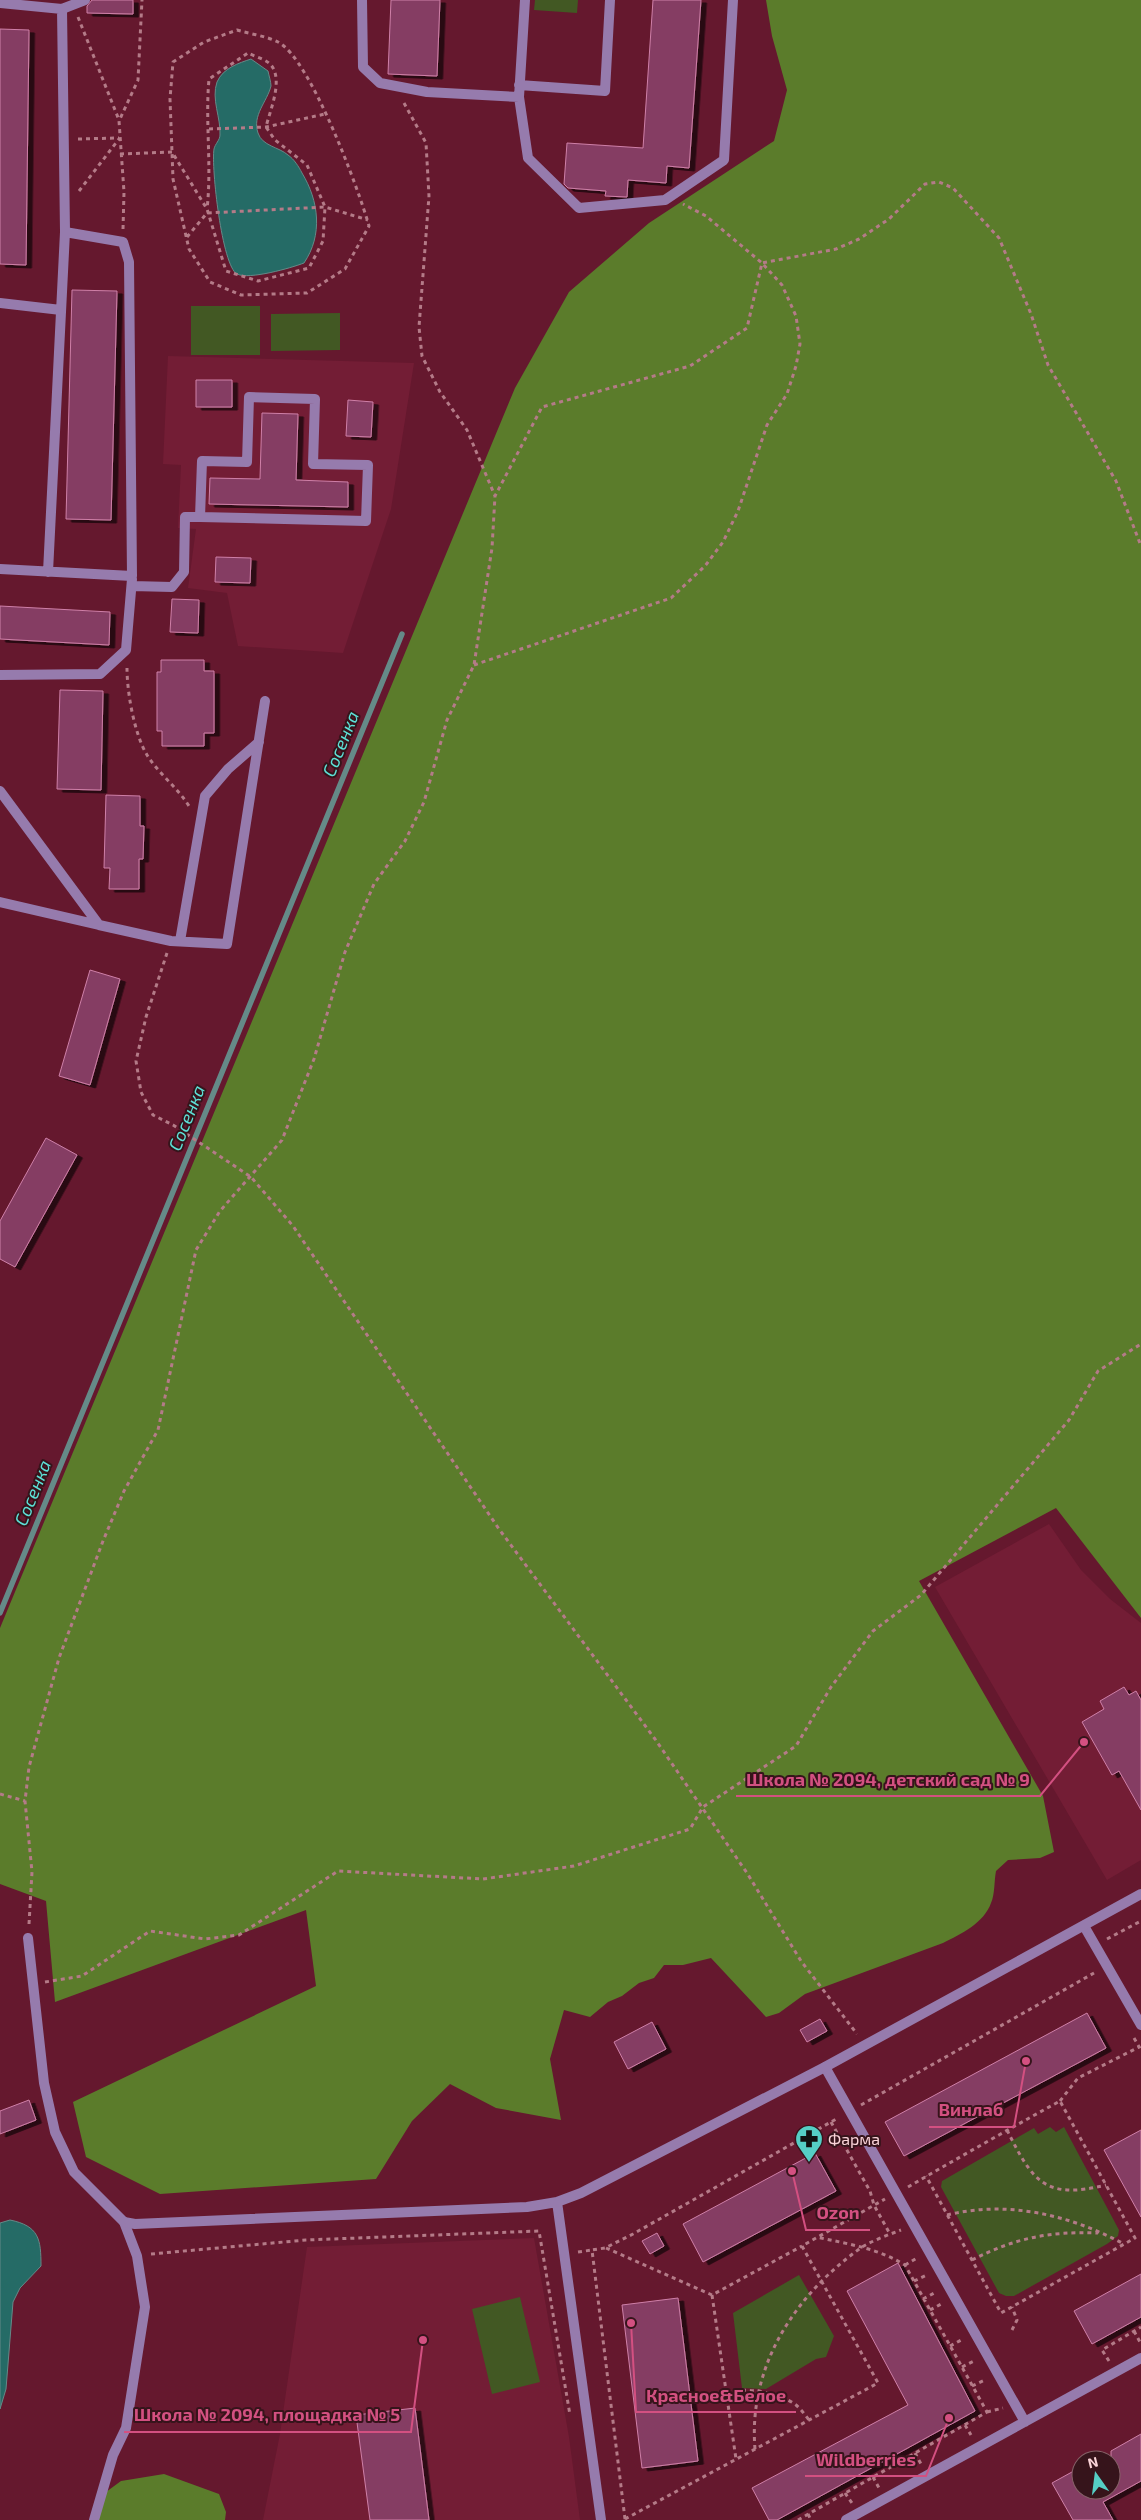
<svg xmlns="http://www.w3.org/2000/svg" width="1141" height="2520" viewBox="0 0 1141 2520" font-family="'Exo 2',sans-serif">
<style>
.built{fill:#731d35}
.green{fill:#425823}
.forest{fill:#5b7c2b}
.water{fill:#256b66;stroke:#658a88}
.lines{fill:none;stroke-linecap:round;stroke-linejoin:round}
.stream{stroke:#658a88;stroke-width:5.5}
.building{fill:#853d64;stroke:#cf80a8;filter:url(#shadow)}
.path{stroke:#b47b88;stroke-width:3;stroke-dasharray:4 4;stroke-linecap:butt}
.lane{stroke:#967bad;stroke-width:10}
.street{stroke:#967bad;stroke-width:10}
.labels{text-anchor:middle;stroke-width:4;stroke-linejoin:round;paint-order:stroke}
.poi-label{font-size:16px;fill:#fbd4d9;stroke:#36141b;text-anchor:start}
.water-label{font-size:18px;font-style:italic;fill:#5de1d7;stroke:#36141b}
.leader{fill:none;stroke:#d35081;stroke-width:2}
.callout-dot{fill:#d35081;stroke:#36141b;stroke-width:2}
.callout-label{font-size:18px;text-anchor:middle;font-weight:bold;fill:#d35081;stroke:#36141b;stroke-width:4;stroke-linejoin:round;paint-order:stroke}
</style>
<defs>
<filter id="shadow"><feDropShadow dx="5.5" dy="3" stdDeviation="0" flood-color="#0009"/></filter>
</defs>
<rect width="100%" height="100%" fill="#65182e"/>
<!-- built -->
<path class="built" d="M 168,356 L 414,363 L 391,509 L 343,653 L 238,646 L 227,593 L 188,588 L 196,529 L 178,528 L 181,465 L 163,464 Z
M 1049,1524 L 1081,1570 L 1110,1599 L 1141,1623 L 1141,1860 L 1107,1880 L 935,1587 Z
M 534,2238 L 569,2437 L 580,2520 L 263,2520 L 280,2434 L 307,2247 Z"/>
<!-- green -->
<path class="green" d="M 535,0 L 578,0 L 577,13 L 534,10 Z
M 191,306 L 260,306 L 260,355 L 191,355 Z
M 340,313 L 340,350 L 271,351 L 271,314 Z
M 1050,2127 L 1056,2132 L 1064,2127 L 1119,2230 L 1118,2236 L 1107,2244 L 1014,2296 L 1006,2296 L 999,2293 L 941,2187 L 942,2181 L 1034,2128 L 1038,2134 Z
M 799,2275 L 834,2336 L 826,2357 L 816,2359 L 766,2389 L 742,2388 L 733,2313 Z
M 520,2297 L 540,2382 L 492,2394 L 472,2309 Z"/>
<!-- forest -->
<path class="forest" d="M 766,0 L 1141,0 L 1141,1618 L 1056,1508 L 919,1581 L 1043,1796 L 1054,1852 L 1040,1858 L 1008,1860 L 996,1871 C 994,1881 995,1894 991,1903 C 984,1923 961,1934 943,1943 L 805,1994 L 779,2013 L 766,2017 L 711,1958 L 683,1965 L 664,1965 L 654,1978 L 639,1983 L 622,1996 L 608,2002 L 590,2017 L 564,2010 L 550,2059 L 561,2120 L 496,2108 L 450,2084 L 412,2121 L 376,2179 L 160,2194 L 86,2157 L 73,2102 L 316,1986 L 306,1910 L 55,2002 L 46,1901 L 0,1884 L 0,1628 L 515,388 L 569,292 L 649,223 L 774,141 L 787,90 L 772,36 Z
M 164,2474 L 219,2494 L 226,2512 L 225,2520 L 97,2520 L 106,2492 L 121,2481 Z"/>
<!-- water -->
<path class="water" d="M 251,59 L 268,71 C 269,76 271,82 271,86 C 267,102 252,115 258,133 C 262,146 279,147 288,155 C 294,159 299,167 302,173 C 319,201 323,235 304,263 C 291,268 249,280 237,274 C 222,266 211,167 214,149 C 215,144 220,140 220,135 C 221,118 211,99 217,82 C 223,68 239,63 251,59 Z
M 10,2220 C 39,2226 41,2239 41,2266 L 20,2288 L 13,2302 L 6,2389 L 0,2409 L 0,2223 Z"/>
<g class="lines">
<!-- stream -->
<path class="stream" d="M 0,1613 L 402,634"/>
</g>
<!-- building -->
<path class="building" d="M 92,0 L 133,0 L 133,14 L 87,13 L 87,6 Z
M 391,0 L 440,0 L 437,76 L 388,74 Z
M 653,0 L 701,0 L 689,168 L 667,166 L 666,183 L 628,180 L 627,197 L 605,196 L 606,191 L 568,188 L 564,184 L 567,143 L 643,148 Z
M 0,29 L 29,30 L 26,265 L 0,264 Z
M 72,290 L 117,291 L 111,520 L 66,519 Z
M 196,380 L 232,380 L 232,407 L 196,407 Z
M 348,400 L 373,402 L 371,437 L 346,436 Z
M 262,413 L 298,414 L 296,480 L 348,482 L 348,507 L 209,504 L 210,478 L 260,479 Z
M 216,557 L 251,558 L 250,583 L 215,582 Z
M 172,599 L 199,600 L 198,633 L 170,632 Z
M 0,606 L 110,612 L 109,645 L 0,639 Z
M 161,660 L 204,660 L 204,671 L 214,671 L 214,733 L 204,733 L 204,746 L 162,746 L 162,731 L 157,731 L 157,672 L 161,672 Z
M 60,690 L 103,691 L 101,790 L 57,789 Z
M 106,795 L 140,796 L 140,826 L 144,826 L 143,859 L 139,859 L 139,889 L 109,889 L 110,868 L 104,868 Z
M 90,970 L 120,979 L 90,1085 L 59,1076 Z
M 46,1138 L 77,1155 L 15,1267 L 0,1259 L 0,1221 Z
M 1124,1687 L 1129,1695 L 1136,1691 L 1141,1700 L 1141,1810 L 1119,1771 L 1112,1775 L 1082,1722 L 1104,1709 L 1100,1701 Z
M 1087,2013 L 1106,2048 L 904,2156 L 885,2122 Z
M 820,2019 L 827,2031 L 807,2042 L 800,2030 Z
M 652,2022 L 666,2049 L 628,2069 L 614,2042 Z
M 29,2100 L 36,2120 L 0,2134 L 0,2111 Z
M 1141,2130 L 1141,2217 L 1104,2150 Z
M 815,2153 L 836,2191 L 703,2262 L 683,2224 Z
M 657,2233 L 664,2246 L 650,2254 L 642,2241 Z
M 898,2263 L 975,2411 L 777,2520 L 769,2520 L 752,2488 L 908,2405 L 847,2291 Z
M 1141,2274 L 1141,2317 L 1092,2344 L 1074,2311 Z
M 678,2298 L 698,2461 L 642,2468 L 622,2305 Z
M 415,2408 L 429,2520 L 370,2520 L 356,2415 Z
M 1141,2434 L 1141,2481 L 1103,2502 L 1113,2520 L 1073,2520 L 1052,2483 L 1081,2467 L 1081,2490 L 1111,2490 L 1111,2451 Z"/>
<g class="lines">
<!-- path -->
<path class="path" d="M 78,17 L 119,120
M 237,30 C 250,34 266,36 278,42 C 310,58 359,190 369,226 L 345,269 L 307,293 L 241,295 L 210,282 L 189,249 L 173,179 L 170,99 L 173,62 L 204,42 Z
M 404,103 L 426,143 L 429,196 L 419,327 L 422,356 L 440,392 L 467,430 L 495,496
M 209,129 L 266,127 L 325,114
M 78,139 L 119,138
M 120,154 L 172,152 L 207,209 L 226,271 L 258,281 L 309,268 L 323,241 L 325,207 L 307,165 L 275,140 L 266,127 C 270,110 285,77 269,63 C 264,59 254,56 248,53 L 209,79 C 205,122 212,166 207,209
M 79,191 L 119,139
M 123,229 L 124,192 L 119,121 L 138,80 L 142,0
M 187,237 L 207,213 L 325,207 L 368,220
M 474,665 L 671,598 L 705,566 L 723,542 L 738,511 L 767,425 L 787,394 L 796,366 L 800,344 L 796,316 L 782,285 L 762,263 L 706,216 L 683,204
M 127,668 C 127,692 134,733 147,755 C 158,773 177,787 189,806
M 167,953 L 146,1017 L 136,1061 L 141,1092 L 153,1115 L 173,1125 L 251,1177 L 293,1226 L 499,1529 L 655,1739 L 747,1873 L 801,1961 L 857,2034
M 0,1794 L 25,1801
M 29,1924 L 32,1872 L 25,1801 L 29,1767 L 59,1658 L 103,1541 L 124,1491 L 158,1430 L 196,1250 L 220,1211 L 282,1140 L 314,1059 L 345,952 L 374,884 L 405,841 L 424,802 L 447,720 L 474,665 L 492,548 L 495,496 L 542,407 L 690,366 L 747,328 L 762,263 L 836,249 L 859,239 L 889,219 L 925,184 L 939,182 L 953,188 L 999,238 L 1031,314 L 1048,365 L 1116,481 L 1141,546
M 1107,1939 L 1141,1921
M 45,1982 L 82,1976 L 150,1931 L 205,1939 L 239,1935 L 338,1871 L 483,1879 L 574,1866 L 690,1829 L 703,1807 L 796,1746 L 831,1687 L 873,1631 L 921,1595 L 1069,1420 L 1098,1371 L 1141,1344
M 1134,2038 L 1141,2050
M 1060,2101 L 1078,2078 L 1139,2047
M 861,2105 L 1094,1973
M 831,2122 L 870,2191 L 874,2205 L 890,2234
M 1007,2130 C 1033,2182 1045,2200 1106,2185
M 908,2187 C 958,2158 1009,2129 1060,2101 L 1135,2238 L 1001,2313 L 926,2176
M 947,2215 C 1008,2200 1070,2215 1124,2244
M 606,2248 L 712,2295 L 802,2246
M 578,2252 L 592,2250
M 151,2254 L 306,2240 L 539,2231 L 570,2415
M 972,2260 C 1015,2238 1050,2231 1098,2233
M 905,2265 L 917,2258
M 914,2281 L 927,2275
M 712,2295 L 736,2459
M 923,2299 L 936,2292
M 930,2310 L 943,2303
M 1012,2330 L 1017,2320 L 1012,2307
M 1134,2331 L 1141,2344
M 950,2346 L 963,2339
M 1109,2361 L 1102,2350 L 1141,2327
M 962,2367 L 974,2361
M 972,2386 L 985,2380
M 726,2391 C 746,2388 779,2392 796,2405 C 801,2409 805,2415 809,2420
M 987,2412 L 1003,2408
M 965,2425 L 971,2435
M 755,2449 C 748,2365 796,2294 862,2247 C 874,2240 888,2235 901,2230
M 915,2453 L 921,2464
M 873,2477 L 879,2488
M 845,2493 L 852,2503
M 808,2514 L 811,2520
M 625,2519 L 878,2383 L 802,2246 L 885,2199
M 625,2519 L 592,2250 L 605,2248 L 633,2234 L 838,2118
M 798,2520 L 987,2412 L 905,2265 C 877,2248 848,2244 816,2237"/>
<!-- lane -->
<path class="lane" d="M 362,0 L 363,67 L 380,83 L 427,92 L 519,97
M 525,0 L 519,97 L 528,158 L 579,208 L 665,200 L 724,160 L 733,0
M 0,3 L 62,9
M 519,85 L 605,91 L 610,0
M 0,303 L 61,310
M 0,569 L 132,576 L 129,262 L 123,242 L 65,232 L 62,9 L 85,0
M 48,572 L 65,232
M 132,586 L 172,587 L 184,572 L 185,517 L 200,517 L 366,521 L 368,465 L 313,464 L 315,399 L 249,397 L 247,462 L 202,461 L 200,517
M 0,675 L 100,674 L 126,650 L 132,579
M 0,791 L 99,925 L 171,941 L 227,944 L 265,701
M 0,902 L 99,925
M 180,941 L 205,796 L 228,769 L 259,742
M 1084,1926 L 1141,2025
M 28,1938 L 44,2083 L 55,2132 L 74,2172 L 124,2222 L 137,2256 L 145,2307 L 126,2428 L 113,2455 L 94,2520
M 825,2067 L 1025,2422
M 846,2520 L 1141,2358"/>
<!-- street -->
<path class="street" d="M 557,2202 L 601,2520
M 124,2222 L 135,2224 L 527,2207 L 557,2202 L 581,2193 L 825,2067 L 1141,1894"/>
</g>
<!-- icons -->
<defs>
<symbol id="pharmacy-pin" viewBox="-11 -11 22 30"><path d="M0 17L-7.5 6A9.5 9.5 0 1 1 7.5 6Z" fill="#55cec5" stroke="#36141b"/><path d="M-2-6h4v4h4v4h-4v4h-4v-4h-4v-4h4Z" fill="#111"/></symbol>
</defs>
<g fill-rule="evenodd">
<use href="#pharmacy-pin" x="793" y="2123" width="32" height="43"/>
</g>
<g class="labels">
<!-- poi labels -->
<g class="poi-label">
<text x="828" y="2145">Фарма</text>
</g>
<!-- water labels -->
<g class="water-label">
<text transform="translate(341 744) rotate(-68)" y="6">Сосенка</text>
<text transform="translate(187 1118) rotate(-68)" y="6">Сосенка</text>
<text transform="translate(33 1493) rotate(-68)" y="6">Сосенка</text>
</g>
</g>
<!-- callouts -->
<path class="leader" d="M1084 1742L1040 1796H736M1026 2061L1014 2127H929M792 2171L806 2230H870M631 2323L636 2412H796M423 2340L411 2432H124M949 2418L926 2476H805"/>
<g class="callout-dot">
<circle cx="1084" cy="1742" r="5"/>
<circle cx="1026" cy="2061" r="5"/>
<circle cx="792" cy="2171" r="5"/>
<circle cx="631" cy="2323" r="5"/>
<circle cx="423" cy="2340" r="5"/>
<circle cx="949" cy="2418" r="5"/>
</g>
<g class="callout-label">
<text x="888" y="1786">Школа № 2094, детский сад № 9</text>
<text x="971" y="2116">Винлаб</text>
<text x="838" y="2219">Ozon</text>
<text x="716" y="2402">Красное&amp;Белое</text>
<text x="267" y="2421">Школа № 2094, площадка № 5</text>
<text x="866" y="2466">Wildberries</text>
</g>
<!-- north arrow -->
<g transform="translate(1096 2475) rotate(346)"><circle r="24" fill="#36141b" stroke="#856167"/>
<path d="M0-4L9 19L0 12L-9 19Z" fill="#55cec5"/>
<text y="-8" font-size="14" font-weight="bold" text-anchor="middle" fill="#fbd4d9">N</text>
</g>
</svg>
